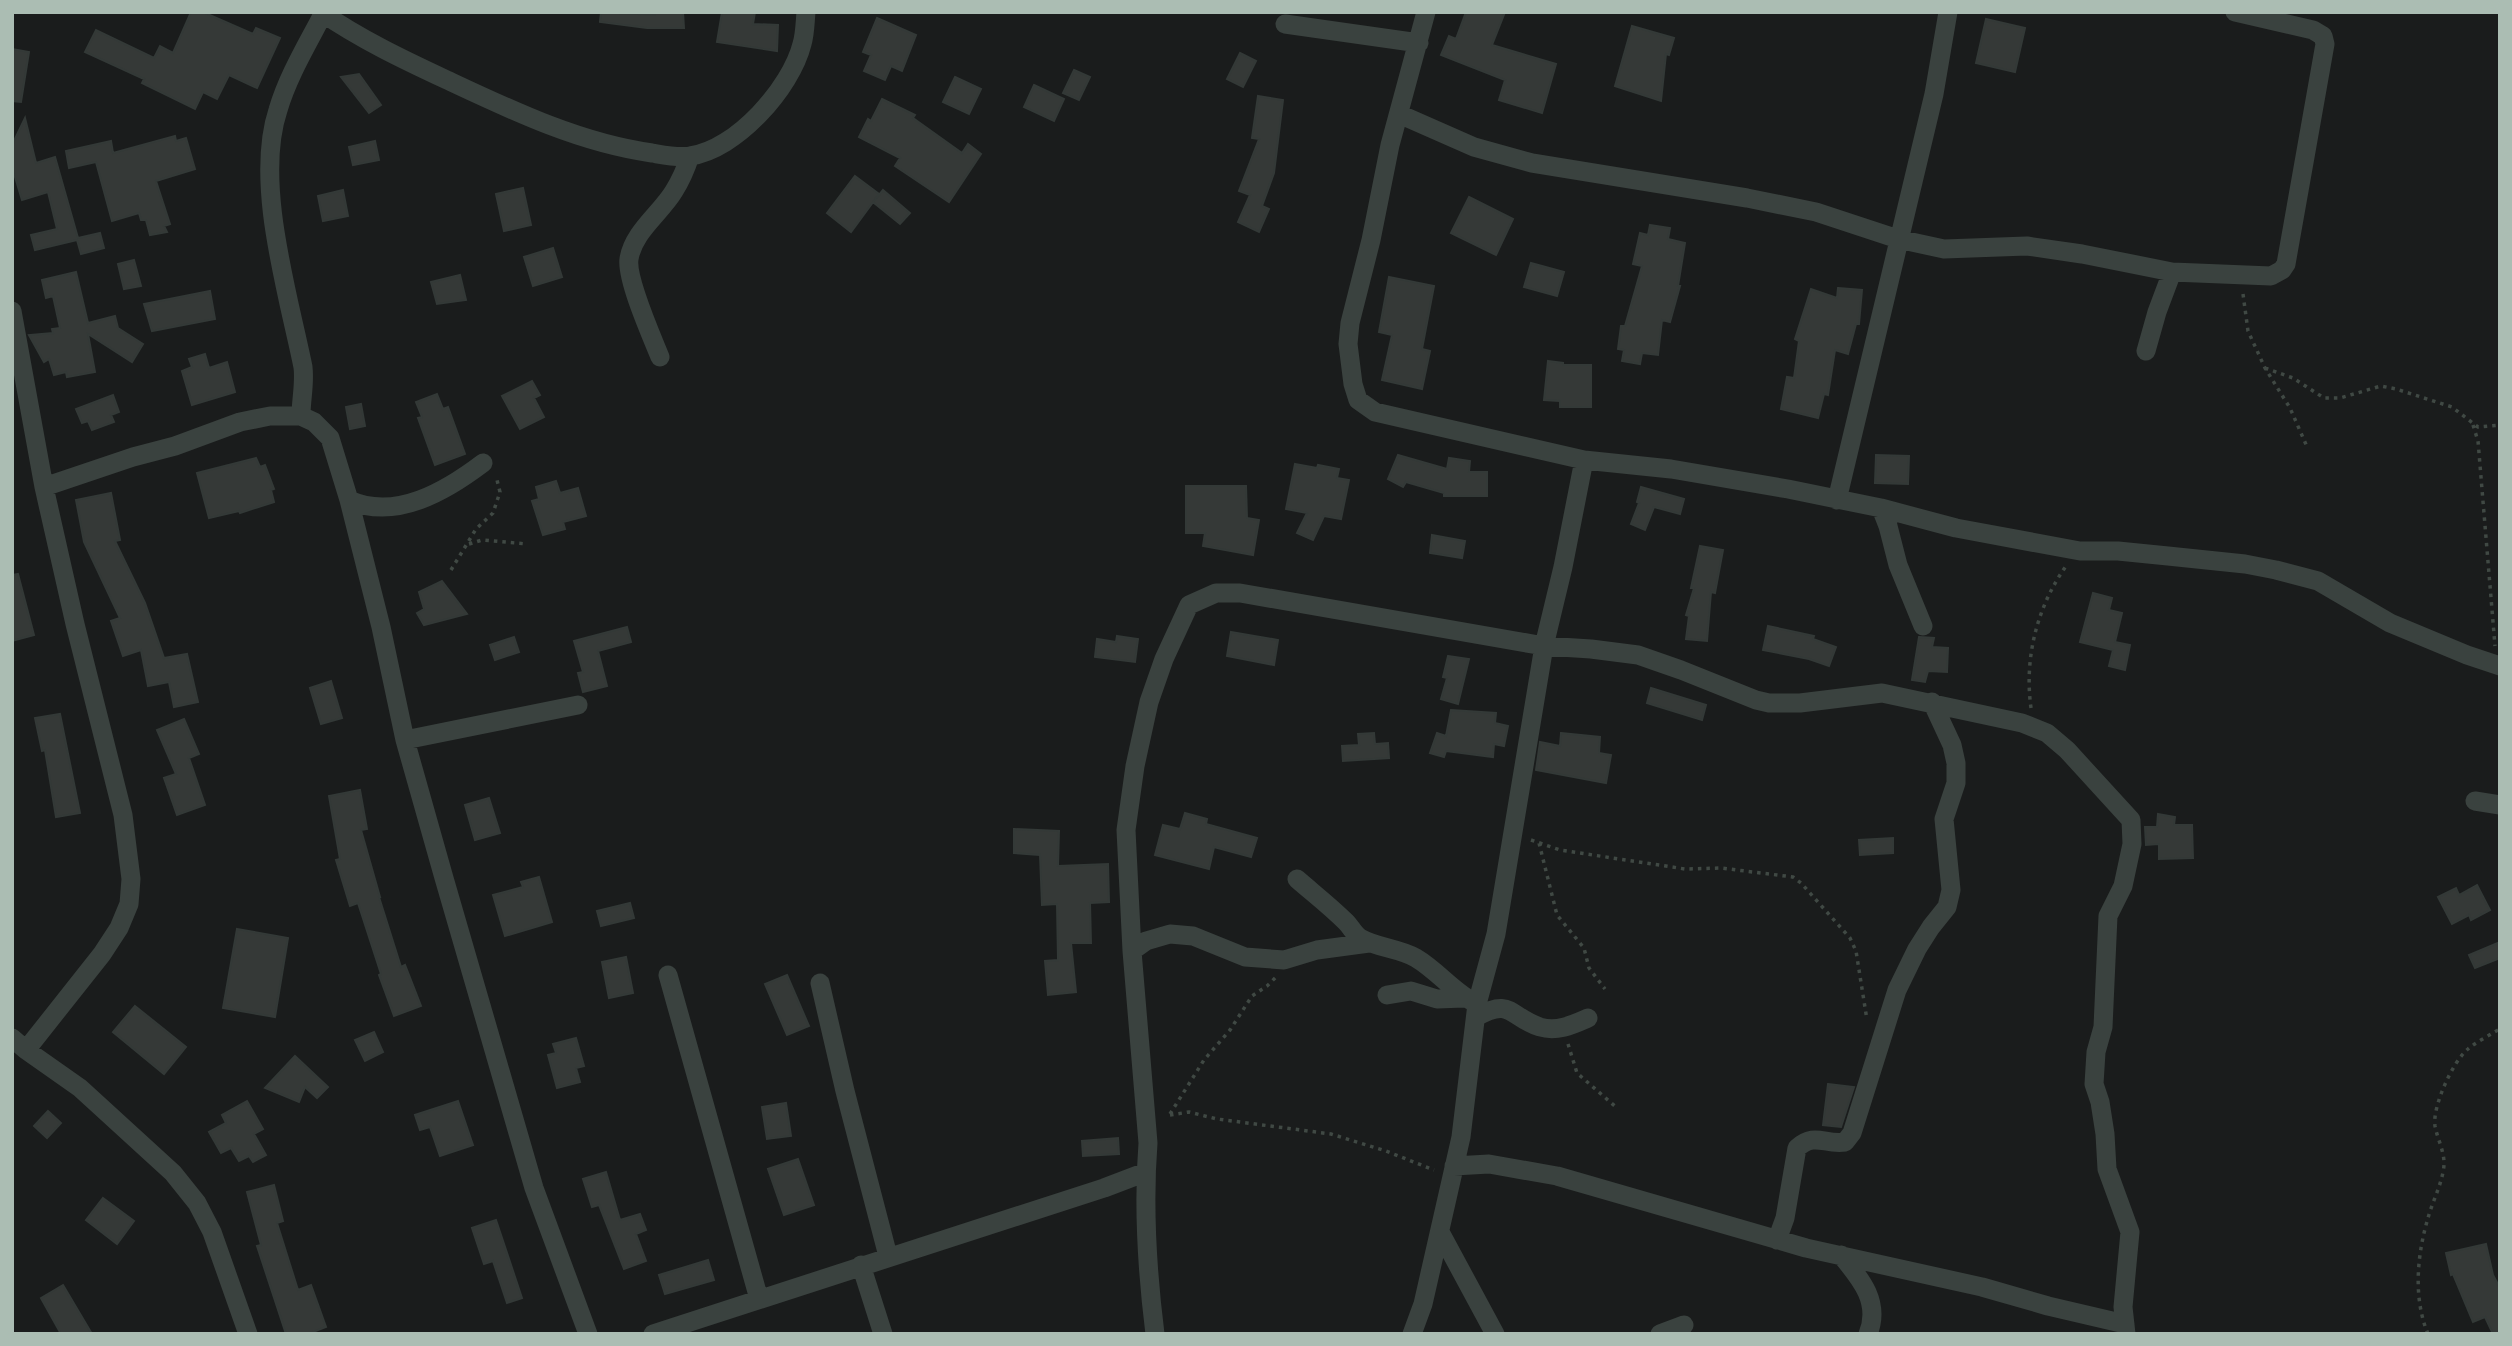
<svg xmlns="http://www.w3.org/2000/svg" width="2512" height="1346" viewBox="0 0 2512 1346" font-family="'Public Sans',sans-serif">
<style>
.building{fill:#353937;stroke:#333937;stroke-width:2}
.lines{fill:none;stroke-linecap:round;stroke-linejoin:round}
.path{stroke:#404944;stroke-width:3.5;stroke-dasharray:3.5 5;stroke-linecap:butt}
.street{stroke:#3a423f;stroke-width:19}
</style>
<rect width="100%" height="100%" fill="#1a1c1c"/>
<!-- building -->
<path class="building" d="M 191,12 L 203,12 L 253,34 L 256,28 L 280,38 L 257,88 L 229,75 L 217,99 L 203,92 L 195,109 L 142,83 L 144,79 L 85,52 L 96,30 L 154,58 L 160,46 L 173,53 Z
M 601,12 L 655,15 L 655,12 L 683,12 L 684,28 L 647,28 L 600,22 Z
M 722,12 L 755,12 L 753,24 L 778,25 L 777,51 L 717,42 Z
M 1466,12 L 1505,12 L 1492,45 L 1556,64 L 1542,113 L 1499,100 L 1505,80 L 1441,55 L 1449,36 L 1456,39 Z
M 877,18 L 916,35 L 902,71 L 891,66 L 885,80 L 864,71 L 871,55 L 863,52 Z
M 1986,19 L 2025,28 L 2015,72 L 1976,63 Z
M 1632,26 L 1674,38 L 1669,55 L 1666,54 L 1661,101 L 1615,86 Z
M 12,49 L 29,52 L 21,102 L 12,101 Z
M 1240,53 L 1256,61 L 1243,87 L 1227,79 Z
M 1074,70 L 1090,77 L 1079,100 L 1063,93 Z
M 359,74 L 381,105 L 369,113 L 341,77 Z
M 955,77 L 981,89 L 969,114 L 943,102 Z
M 1034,85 L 1064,99 L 1054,121 L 1024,107 Z
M 1258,96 L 1283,100 L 1274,173 L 1262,206 L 1269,209 L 1259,232 L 1238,222 L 1250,195 L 1239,191 L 1259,139 L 1252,138 Z
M 882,99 L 915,115 L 913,118 L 962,153 L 968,144 L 981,154 L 949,202 L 895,166 L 900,158 L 859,137 L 868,119 L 871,121 Z
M 25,118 L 36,163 L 55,157 L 78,238 L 100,233 L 104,248 L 81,254 L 77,240 L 35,250 L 31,235 L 57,229 L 48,192 L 22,200 L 12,167 L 12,145 Z
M 175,136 L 176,141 L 186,138 L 195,169 L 156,181 L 170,224 L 164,226 L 167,232 L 150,235 L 146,220 L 141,220 L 139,213 L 112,221 L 96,162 L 69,168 L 66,151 L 111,141 L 113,153 Z
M 375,141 L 379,160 L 353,165 L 349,147 Z
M 855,176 L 879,194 L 851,232 L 827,213 Z
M 523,188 L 531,225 L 504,231 L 496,194 Z
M 343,190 L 348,216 L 323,221 L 318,196 Z
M 883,190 L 910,213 L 900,224 L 873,202 Z
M 1469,197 L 1513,219 L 1496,255 L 1451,233 Z
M 1650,225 L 1670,228 L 1668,239 L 1685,243 L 1678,286 L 1680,286 L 1670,322 L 1662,320 L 1658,355 L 1642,353 L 1640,364 L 1622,361 L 1624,350 L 1618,349 L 1621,326 L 1625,326 L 1642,266 L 1633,264 L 1640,233 L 1648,235 Z
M 553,248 L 562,277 L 533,286 L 524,257 Z
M 134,260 L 141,286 L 124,289 L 118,264 Z
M 1531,263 L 1564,272 L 1557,296 L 1524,287 Z
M 76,272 L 88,323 L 115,316 L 118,328 L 143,344 L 132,362 L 88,334 L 95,372 L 67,377 L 66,372 L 54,375 L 49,359 L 44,362 L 29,335 L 53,333 L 52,329 L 60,328 L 53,296 L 46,298 L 42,280 Z
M 460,275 L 466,300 L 437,304 L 431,282 Z
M 1389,277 L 1434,286 L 1422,349 L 1430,351 L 1422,389 L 1382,380 L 1392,335 L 1379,332 Z
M 1838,288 L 1862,290 L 1859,324 L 1856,324 L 1848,354 L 1835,350 L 1828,395 L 1824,394 L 1818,418 L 1781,409 L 1787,377 L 1794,378 L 1799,341 L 1795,339 L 1811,289 L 1837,298 Z
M 210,291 L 215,319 L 152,331 L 144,304 Z
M 205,354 L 209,368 L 227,362 L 235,392 L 192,405 L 182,371 L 192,367 L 189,359 Z
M 1548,361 L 1563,363 L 1563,365 L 1591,365 L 1591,407 L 1560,407 L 1560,401 L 1544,400 Z
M 532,381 L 540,395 L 534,398 L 544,417 L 520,429 L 502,396 Z
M 437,394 L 443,409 L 448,407 L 465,454 L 435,465 L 418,418 L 422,417 L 416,402 Z
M 113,395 L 119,412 L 111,415 L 114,422 L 92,430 L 88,421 L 82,423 L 76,409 Z
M 361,404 L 365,426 L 350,429 L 346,407 Z
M 1398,455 L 1447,469 L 1449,458 L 1470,461 L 1469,472 L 1487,472 L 1487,496 L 1444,496 L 1444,493 L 1406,482 L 1403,487 L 1388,479 Z
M 1876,455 L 1909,456 L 1908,484 L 1875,483 Z
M 256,458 L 260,467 L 265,465 L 274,489 L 271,490 L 274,502 L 240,513 L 239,511 L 209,518 L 197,473 Z
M 1295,464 L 1317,468 L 1318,465 L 1339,469 L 1337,478 L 1349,480 L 1341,519 L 1324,516 L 1313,540 L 1297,533 L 1307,513 L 1286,509 Z
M 556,481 L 560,493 L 578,488 L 586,516 L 563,522 L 565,529 L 543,535 L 532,501 L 539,499 L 536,487 Z
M 1186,486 L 1246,486 L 1247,518 L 1259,520 L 1253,555 L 1203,546 L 1205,533 L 1186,533 Z
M 1641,487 L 1684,499 L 1680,514 L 1654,507 L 1645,530 L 1631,524 L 1639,503 L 1637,502 Z
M 111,493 L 120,540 L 115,541 L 145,603 L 164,658 L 187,654 L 198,702 L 174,707 L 169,682 L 148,686 L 141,650 L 123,656 L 111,621 L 120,618 L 84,542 L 76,500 Z
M 1432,535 L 1465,541 L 1462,558 L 1430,553 Z
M 1700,546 L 1723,550 L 1715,593 L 1711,592 L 1707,641 L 1686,639 L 1689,616 L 1686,615 L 1694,588 L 1691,588 Z
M 18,574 L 34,635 L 12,641 L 12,575 Z
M 442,581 L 467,614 L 424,625 L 417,613 L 424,609 L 419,592 Z
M 2093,593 L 2112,598 L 2109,610 L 2122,613 L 2115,642 L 2130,645 L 2125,670 L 2109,666 L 2113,650 L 2080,642 Z
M 1768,626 L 1814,636 L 1813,639 L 1836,647 L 1829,666 L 1809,659 L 1763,650 Z
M 627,627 L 631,642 L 598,651 L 607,686 L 583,692 L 578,673 L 583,672 L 574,641 Z
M 1231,632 L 1278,640 L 1274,665 L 1227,656 Z
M 1117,636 L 1138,639 L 1135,662 L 1095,657 L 1097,639 L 1116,642 Z
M 514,637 L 519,652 L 495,660 L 490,645 Z
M 1919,637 L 1934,638 L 1932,647 L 1948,648 L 1947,672 L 1928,671 L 1925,682 L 1912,680 Z
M 1448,656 L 1469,659 L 1458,704 L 1441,699 L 1447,678 L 1443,677 Z
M 331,681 L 342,718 L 321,724 L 310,688 Z
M 1651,688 L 1706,705 L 1702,720 L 1647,703 Z
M 1451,710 L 1496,713 L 1495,723 L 1508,726 L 1504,746 L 1494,744 L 1493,757 L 1446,751 L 1444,757 L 1430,753 L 1437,733 L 1446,736 Z
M 60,714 L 80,813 L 56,817 L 45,750 L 42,751 L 35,718 Z
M 184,719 L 199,754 L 189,758 L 205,805 L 177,815 L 164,778 L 176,774 L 157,730 Z
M 1374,733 L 1375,744 L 1388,743 L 1389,758 L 1343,761 L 1342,746 L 1359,745 L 1358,734 Z
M 1561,733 L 1600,737 L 1599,753 L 1611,755 L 1606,783 L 1536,770 L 1540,742 L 1560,746 Z
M 360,790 L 367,829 L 361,830 L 380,897 L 379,897 L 401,967 L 405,965 L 421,1006 L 394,1016 L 379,975 L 381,974 L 358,903 L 350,906 L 336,860 L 340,859 L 329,796 Z
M 489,798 L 500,833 L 475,840 L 465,805 Z
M 1185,813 L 1207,819 L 1206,824 L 1257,838 L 1251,857 L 1214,847 L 1209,869 L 1155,855 L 1163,825 L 1180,829 Z
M 2158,814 L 2175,817 L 2174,825 L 2192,825 L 2193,858 L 2159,859 L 2159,844 L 2146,845 L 2145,827 L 2157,827 Z
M 1014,829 L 1059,831 L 1058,866 L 1108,864 L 1109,902 L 1090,903 L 1091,943 L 1071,943 L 1076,992 L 1048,995 L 1045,961 L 1058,960 L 1057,904 L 1042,905 L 1040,855 L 1014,853 Z
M 1893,838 L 1893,853 L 1860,855 L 1859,840 Z
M 539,877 L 552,922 L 505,936 L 493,895 L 523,887 L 521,882 Z
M 2477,885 L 2490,910 L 2471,920 L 2469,915 L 2452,924 L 2438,897 L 2456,888 L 2459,895 Z
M 630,903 L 634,918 L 601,926 L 597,911 Z
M 237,929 L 288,938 L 275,1017 L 223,1008 Z
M 2500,942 L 2500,958 L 2475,968 L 2469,955 Z
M 626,957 L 633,993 L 609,998 L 602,962 Z
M 787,975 L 809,1026 L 787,1035 L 765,984 Z
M 135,1006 L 186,1047 L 164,1074 L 113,1032 Z
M 374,1032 L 383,1052 L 365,1061 L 355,1040 Z
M 576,1038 L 584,1066 L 576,1068 L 580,1082 L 557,1088 L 548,1055 L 556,1053 L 553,1044 Z
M 295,1056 L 328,1087 L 317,1098 L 305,1087 L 299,1102 L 265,1088 Z
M 1828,1084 L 1854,1087 L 1841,1127 L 1823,1125 Z
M 247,1101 L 263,1129 L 254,1134 L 266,1155 L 253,1162 L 249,1156 L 239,1161 L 231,1148 L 221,1153 L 209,1132 L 226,1123 L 222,1115 Z
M 458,1101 L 473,1145 L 440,1156 L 430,1127 L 420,1130 L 415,1115 Z
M 786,1103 L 791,1136 L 767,1139 L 762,1107 Z
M 48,1111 L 61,1123 L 47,1138 L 34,1126 Z
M 1118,1138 L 1119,1154 L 1083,1156 L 1082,1141 Z
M 798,1159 L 814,1205 L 784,1215 L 768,1169 Z
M 606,1172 L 620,1220 L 640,1214 L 646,1230 L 636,1234 L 646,1261 L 624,1269 L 599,1205 L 592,1207 L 583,1179 Z
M 274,1185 L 283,1221 L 277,1223 L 298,1290 L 311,1285 L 326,1327 L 308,1334 L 286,1334 L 257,1246 L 261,1245 L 247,1192 Z
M 103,1198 L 134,1221 L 117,1244 L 86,1220 Z
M 496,1220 L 522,1298 L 507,1303 L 493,1261 L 484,1264 L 472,1228 Z
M 2486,1244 L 2493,1275 L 2500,1288 L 2500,1334 L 2493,1334 L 2485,1317 L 2473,1322 L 2453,1274 L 2451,1275 L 2446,1253 Z
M 708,1260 L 714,1280 L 665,1294 L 659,1275 Z
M 63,1285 L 92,1334 L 61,1334 L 41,1298 Z"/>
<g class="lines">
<!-- path -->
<path class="path" d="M 2243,294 L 2248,331 L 2265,368 L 2290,408 L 2308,449
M 2265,368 L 2293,378 L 2324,398 L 2340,398 L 2381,386 L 2396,389 L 2452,407 L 2478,427 L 2500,425
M 2473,425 L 2478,441 L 2495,646
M 469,544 L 482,540 L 527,544
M 451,570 L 476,529 L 493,513 L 500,492 L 496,476
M 2031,708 C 2024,658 2037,607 2066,566
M 1531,840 L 1560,850 L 1685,869 L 1721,868 L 1793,877 L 1801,883 L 1850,938 L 1856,951 L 1867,1020
M 1539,843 L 1557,915 L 1584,948 L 1589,968 L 1605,989
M 1568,1044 L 1577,1073 L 1617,1108
M 1170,1114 L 1204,1060 L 1230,1030 L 1252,996 L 1267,986 L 1276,977
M 1170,1115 L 1189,1112 L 1217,1119 L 1331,1134 L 1386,1151 L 1434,1170
M 2428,1334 C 2413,1298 2417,1255 2428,1218 C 2432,1203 2440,1188 2443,1172 C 2447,1155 2438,1142 2435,1126 C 2432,1107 2453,1061 2468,1049 C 2473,1044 2493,1033 2500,1029"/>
<!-- street -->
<path class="street" d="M 321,12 C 360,39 404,60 447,80 C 513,111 580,143 652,153 C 664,155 678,158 690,156 C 736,150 791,88 802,44 C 805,34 805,23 806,12
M 1426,12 L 1390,145 L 1371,240 L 1350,323 L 1348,344 L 1353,384 L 1358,400 L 1375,412 L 1584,460 L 1671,469 L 1788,489 L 1881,508 L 1956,528 L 2080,551 L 2118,551 L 2168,556 L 2245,564 L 2276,570 L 2318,581 L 2390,623 L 2467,655 L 2500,666
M 1285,24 L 1419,43
M 1399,114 L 1474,147 L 1532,163 L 1747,198 L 1816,212 L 1898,239 L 1944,249 L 2027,246 L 2082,254 L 2172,272 L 2271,276 L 2282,270 L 2286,264 L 2325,44 L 2323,36 L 2313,30 L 2235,12
M 12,311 L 44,487 L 75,624 L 123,815 L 131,879 L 129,904 L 119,928 L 102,954 L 26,1050
M 2146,351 L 2157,312 L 2172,272
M 660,357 C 652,337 626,279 629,259 C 633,232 661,213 674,191 C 681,180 686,168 690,156
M 301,416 C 301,399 305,384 303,367 C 288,293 254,182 278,110 C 288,76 307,45 323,14
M 44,487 L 133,457 L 175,446 L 240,422 L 270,416 L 301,416 L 314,422 L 330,438 L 349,500 L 381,627 L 405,740 L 444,878 L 534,1188 L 588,1334
M 349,500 C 396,521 446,491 483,463
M 1837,500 L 1934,94 L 1948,12
M 1881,508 L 1888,526 L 1898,565 L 1923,626
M 405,740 L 578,705
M 2475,801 L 2500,805
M 1297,879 C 1313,893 1330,906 1346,922 C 1351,927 1354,934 1360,938 C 1377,948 1399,948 1416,958 C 1438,971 1454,993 1477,1004
M 1132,951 L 1146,941 L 1170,934 L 1193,936 L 1245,957 L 1284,960 L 1317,950 L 1369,943
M 668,975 L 759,1299
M 820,983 L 845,1091 L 888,1256
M 1387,995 L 1411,991 L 1437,999 L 1464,998
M 1476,1017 C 1512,997 1509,1017 1540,1027 C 1557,1032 1572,1025 1588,1018
M 12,1038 L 26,1050 L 80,1088 L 173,1173 L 197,1203 L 212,1232 L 248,1334
M 1454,1166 L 1489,1164 L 1557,1176 L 1806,1248 L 1982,1287 L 2048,1306 L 2125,1324
M 1440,1232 L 1495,1334
M 1777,1240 L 1785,1218 L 1797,1148 C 1815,1132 1824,1145 1845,1142 L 1852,1133 L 1897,990 L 1917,949 L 1931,927 L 1947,907 L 1951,890 L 1944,819 L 1956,783 L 1956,763 L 1952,745 L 1932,702
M 1841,1255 C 1860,1278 1881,1302 1868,1334
M 861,1265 L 883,1334
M 653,1334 L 1104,1188 L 1146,1172
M 1155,1334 C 1147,1270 1143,1207 1148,1143 L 1132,951 L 1126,830 L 1135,766 L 1149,702 L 1164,659 L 1189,605 L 1216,593 L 1240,593 L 1544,646 L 1591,649 L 1638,655 L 1681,670 L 1756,700 L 1769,703 L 1800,703 L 1882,693 L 2022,723 L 2047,733 L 2067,750 L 2131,820 L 2132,844 L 2123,886 L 2108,916 L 2103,1027 L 2096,1052 L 2094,1084 L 2100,1102 L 2105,1134 L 2107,1169 L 2130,1232 L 2123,1307 L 2126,1334
M 1412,1334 L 1423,1304 L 1461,1137 L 1477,1004 L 1496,934 L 1544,646 L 1563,567 L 1584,460
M 1660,1334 L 1684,1325"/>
</g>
<!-- border -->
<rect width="2512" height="1346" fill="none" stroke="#abbdb3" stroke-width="28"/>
</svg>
